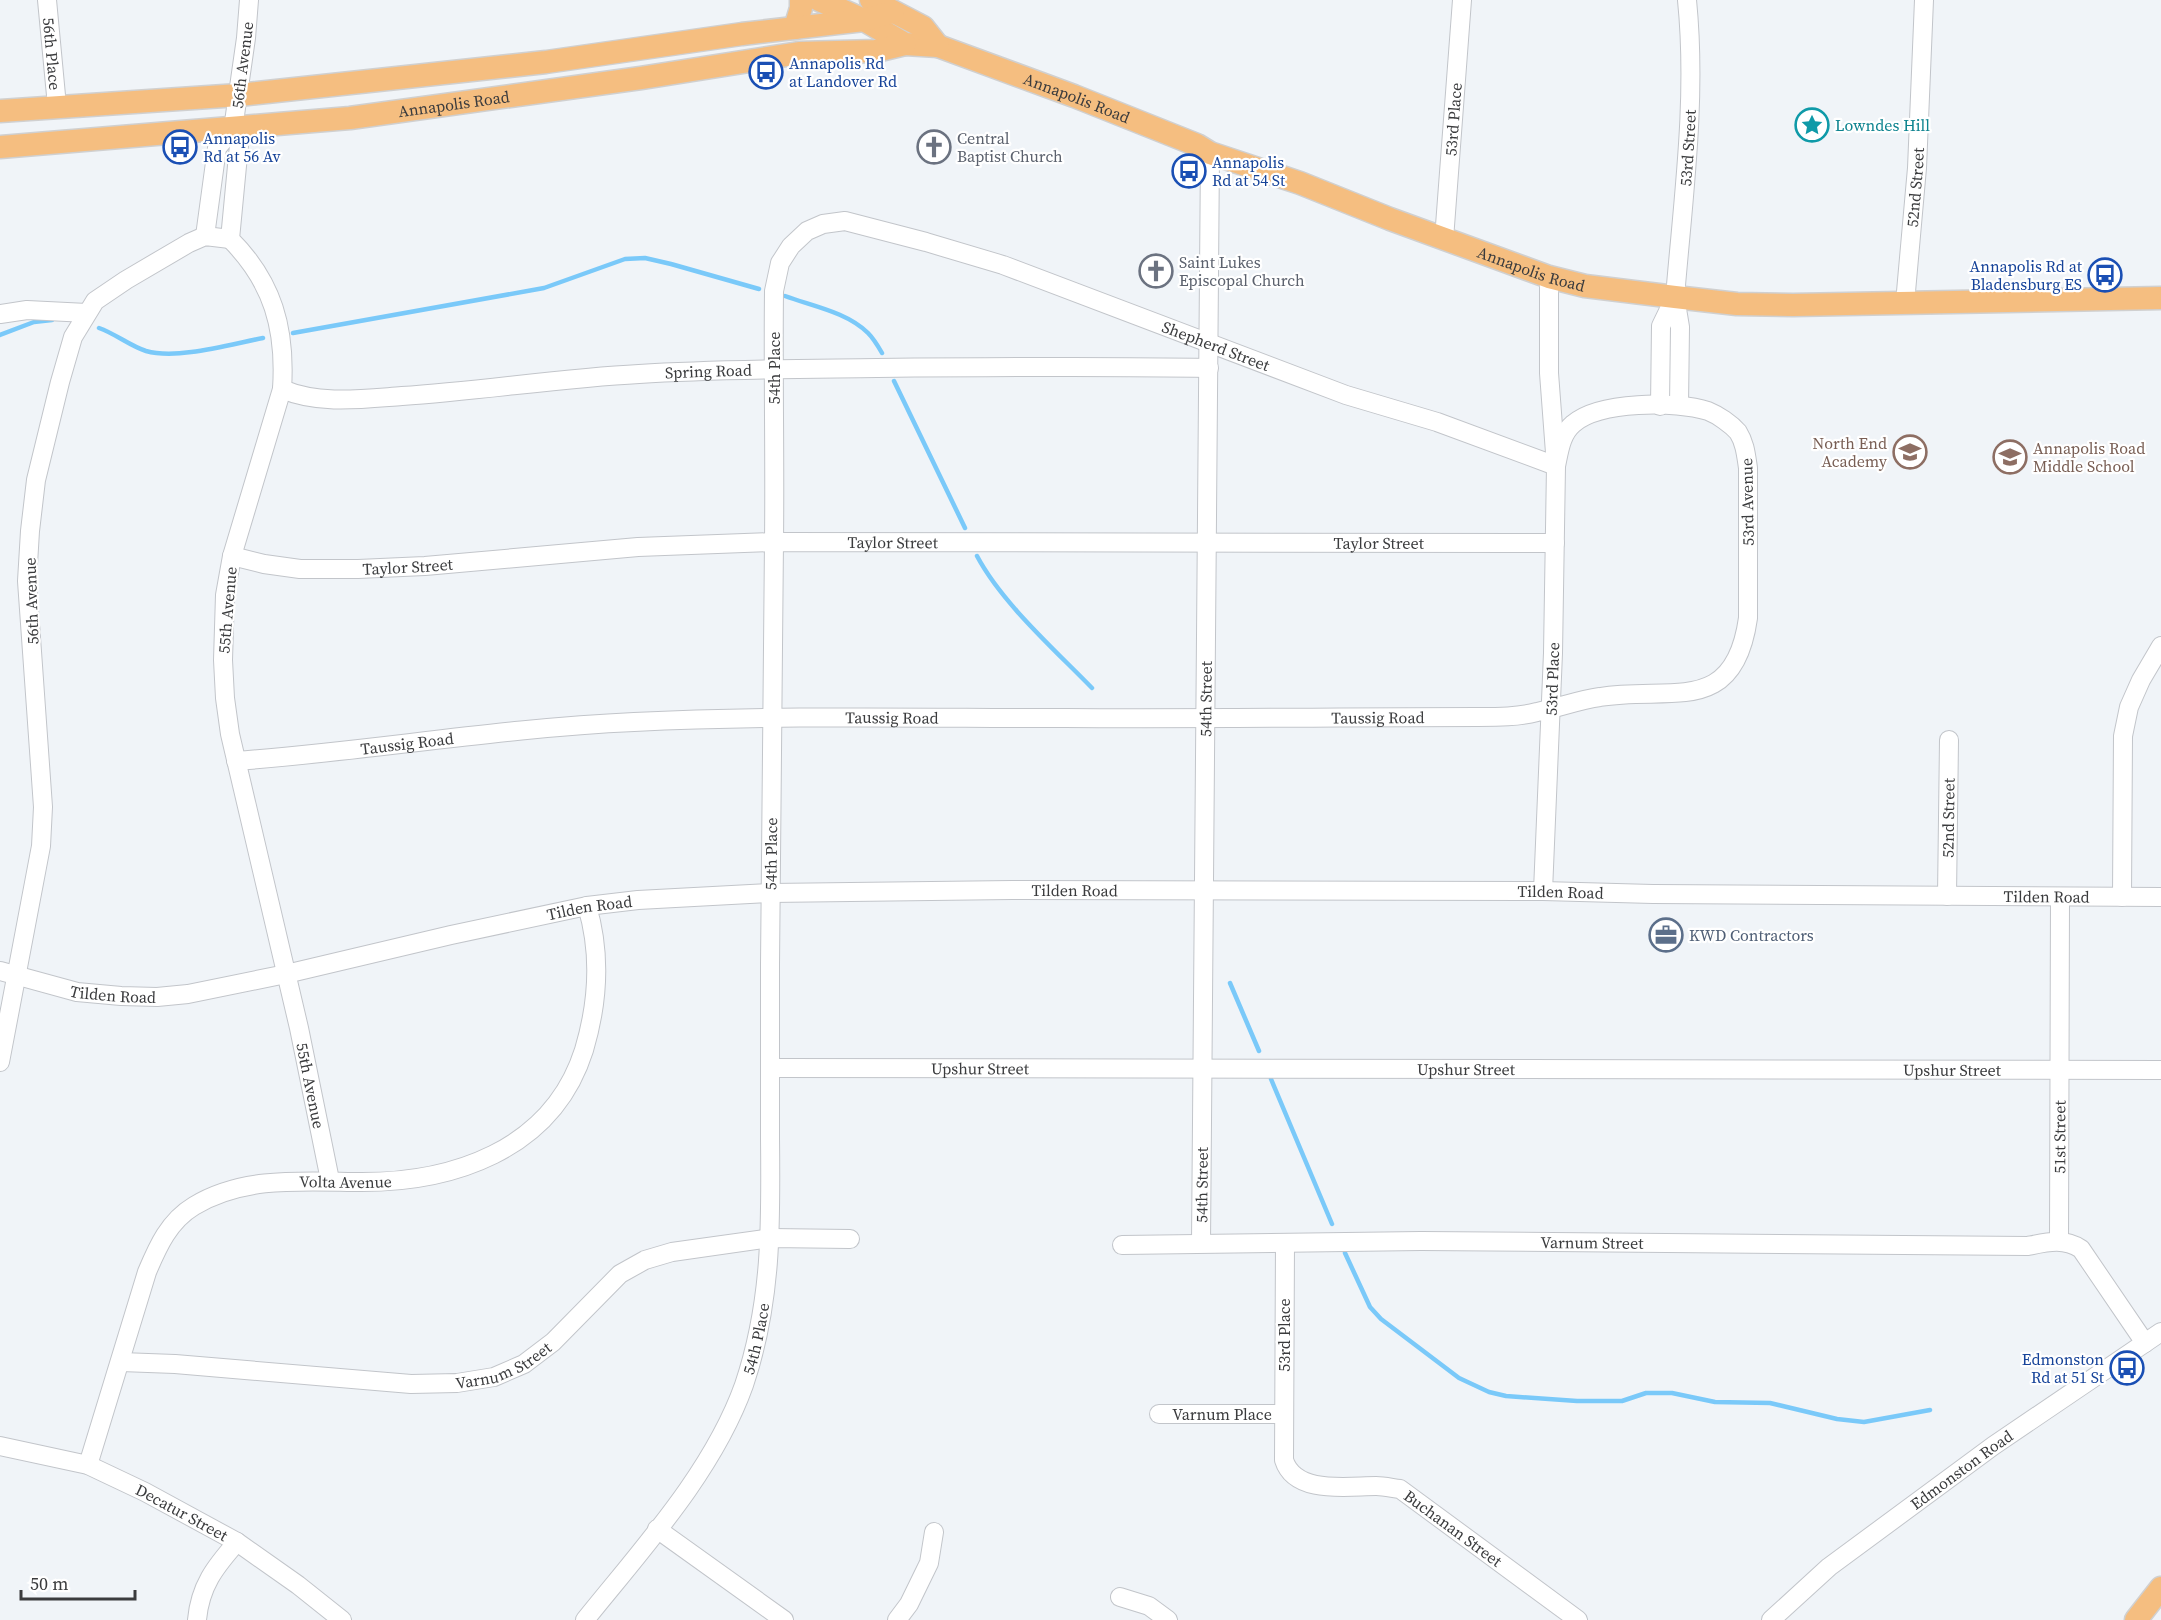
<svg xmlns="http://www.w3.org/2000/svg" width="2161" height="1620" viewBox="0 0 2161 1620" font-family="'Source Serif 4',serif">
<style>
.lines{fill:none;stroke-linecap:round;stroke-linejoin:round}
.stream{stroke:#7ac9f9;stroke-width:4.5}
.minor-casing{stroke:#c2c5ca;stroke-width:20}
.major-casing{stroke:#d0d0d0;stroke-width:25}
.minor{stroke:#fff;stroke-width:18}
.major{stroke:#f5be80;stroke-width:22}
.labels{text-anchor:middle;stroke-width:4.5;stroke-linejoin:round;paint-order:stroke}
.street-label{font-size:16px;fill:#3a3b3d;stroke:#fff}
.transit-label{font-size:16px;fill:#164399;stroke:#fff;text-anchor:start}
.culture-label{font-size:16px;fill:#0d838f;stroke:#fff;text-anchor:start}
.worship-label{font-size:16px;fill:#5b616d;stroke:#fff;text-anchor:start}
.education-label{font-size:16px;fill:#785e54;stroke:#fff;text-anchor:end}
.service-label{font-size:16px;fill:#4e5e75;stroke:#fff;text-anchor:start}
</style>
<rect width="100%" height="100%" fill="#f0f4f8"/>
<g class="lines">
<!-- stream -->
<path class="stream" d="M 785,296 C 812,306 847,312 868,333 C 874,339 878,346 882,353
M 99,328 C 116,334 130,346 146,351 C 178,360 231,344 263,338
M 293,333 L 544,288 L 625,259 L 645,258 L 671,264 L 759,289
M 0,335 L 34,322 L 52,320
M 894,381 L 965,528
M 977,556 C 1002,603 1054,649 1092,688
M 1230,983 L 1259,1051
M 1271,1079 L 1332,1224
M 1345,1253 L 1370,1307 L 1381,1319 L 1459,1378 L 1489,1392 L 1506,1396 L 1577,1401 L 1622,1401 L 1646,1393 L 1672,1393 L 1715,1402 L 1770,1403 L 1837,1419 L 1864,1422 L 1930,1410"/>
<defs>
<g id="minor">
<path id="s1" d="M 47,0 L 57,106"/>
<path id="s2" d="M 249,0 L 246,38 L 233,129 L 239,145 L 230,239 C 273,282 286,329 282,389 L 232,556 L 225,595 L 223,660 L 225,698 L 230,734 L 299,1028 L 330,1180"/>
<path d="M 205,236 L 217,148 L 233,129"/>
<path id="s3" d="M 1444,239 L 1462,0"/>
<path id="s4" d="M 1905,303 L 1917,168 L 1924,0"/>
<path d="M 0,314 L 27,310 L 87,313"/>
<path id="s5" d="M 282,389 C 319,405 362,399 402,396 C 481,391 560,378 639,374 C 718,369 798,369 877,368 C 988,367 1099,366 1209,368"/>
<path id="s6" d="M 1679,405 L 1680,327 L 1675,297 C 1683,199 1697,99 1687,0"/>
<path d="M 1660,406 L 1661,326 L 1675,297"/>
<path id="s7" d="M 232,556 L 264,564 L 300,569 L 358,569 L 425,566 L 638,547 L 774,542 L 1555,543"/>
<path id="s8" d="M 236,761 C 369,751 501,728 634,722 C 778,715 921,718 1065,718 C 1203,719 1340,717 1478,717 C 1498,717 1518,717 1537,712 C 1558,708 1578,700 1600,697 C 1670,685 1734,718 1748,618 L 1748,468 C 1746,455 1745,443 1738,432 C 1731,424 1718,415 1708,411 C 1676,401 1599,401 1573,424 C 1561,434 1559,452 1556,466 L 1553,653 L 1543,891"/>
<path id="s9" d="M 1947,896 L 1949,740"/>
<path d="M 2122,897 L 2123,736 L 2129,707 L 2141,680 L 2161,646"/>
<path id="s10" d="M 0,971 L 77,992 L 121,996 L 157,997 L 188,994 L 286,974 L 451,935 L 587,906 L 638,900 L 770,893 L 1012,890 L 1543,891 L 1653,894 L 2161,897"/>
<path d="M 0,1062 L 41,846 L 43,807 L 27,581 L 30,531 L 36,480 L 60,382 L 73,337 L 95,301 L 126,280 L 189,243 L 205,236 L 230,239"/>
<path id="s11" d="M 770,1068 L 2161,1070"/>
<path id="s12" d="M 2059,1241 L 2060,898"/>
<path id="s13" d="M 1201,1243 L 1210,153"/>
<path id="s14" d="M 1285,1243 L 1284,1460 C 1295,1495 1348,1486 1376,1486 C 1384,1486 1392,1488 1400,1489 L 1578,1620"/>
<path id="s15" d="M 1122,1245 L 1421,1241 L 2028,1246 C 2048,1242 2064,1238 2081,1249 L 2145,1343"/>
<path id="s16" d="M 121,1362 L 175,1364 L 411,1384 L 457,1383 L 494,1377 L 524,1364 L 553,1342 L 620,1274 L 645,1260 L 672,1252 L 771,1238 L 850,1239"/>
<path id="s17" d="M 1159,1414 L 1284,1414"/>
<path id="s18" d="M 0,1446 L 88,1465 L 145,1492 L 237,1542 L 298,1585 L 342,1620"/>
<path id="s19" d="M 88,1465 L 147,1272 C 158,1246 169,1221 194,1206 C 241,1177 300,1181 353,1182 C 451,1184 552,1151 584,1050 C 598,1003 601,953 587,906"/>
<path d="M 657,1529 L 784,1620"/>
<path d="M 1120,1597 L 1149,1606 L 1168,1620"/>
<path d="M 197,1620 C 200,1586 215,1567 237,1542"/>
<path id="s20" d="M 585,1620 C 642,1549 713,1472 744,1385 C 772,1302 771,1224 770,1138 C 770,1080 770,1022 770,965 C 770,823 774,682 774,541 C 775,458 773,374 774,291 L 780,263 L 791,246 L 807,231 L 823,224 L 845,221 L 926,242 L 1003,265 L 1346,395 L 1437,422 L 1556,466 L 1549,373 L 1549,277"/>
<path d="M 897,1620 L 909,1604 L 929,1563 L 934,1532"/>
<path id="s21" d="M 1771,1620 L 1829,1567 L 1993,1446 L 2161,1332"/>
</g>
<g id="major">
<path id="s22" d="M 819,0 L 864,20 L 905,44 L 938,46 L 1074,96 L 1197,145 L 1210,153 L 1300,183 L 1390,219 L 1549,277 L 1585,286 L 1675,297 L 1737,304 L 1793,305 L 2161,298"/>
<path d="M 871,0 L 923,27 L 938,46"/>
<path d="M 795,28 L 801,8 L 801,0"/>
<path d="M 0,111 L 239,95 L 546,62 L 742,34 L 864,20 L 893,12"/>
<path id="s23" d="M 0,147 L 350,118 L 641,78 L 799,53 L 876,51 L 905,44"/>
<path d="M 2136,1620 L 2161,1588"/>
</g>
</defs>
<!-- minor casing -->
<use href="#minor" class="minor-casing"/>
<!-- major casing -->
<use href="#major" class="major-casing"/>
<!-- minor -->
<use href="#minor" class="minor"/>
<!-- major -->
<use href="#major" class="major"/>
</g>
<!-- icons -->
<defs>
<symbol id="bus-ring" viewBox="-11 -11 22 22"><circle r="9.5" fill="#fff" stroke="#1a4fb4" stroke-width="1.5"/><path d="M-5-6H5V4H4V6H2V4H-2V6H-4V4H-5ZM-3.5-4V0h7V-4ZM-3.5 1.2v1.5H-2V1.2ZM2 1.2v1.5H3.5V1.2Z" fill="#1a4fb4"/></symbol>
<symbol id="sight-ring" viewBox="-11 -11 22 22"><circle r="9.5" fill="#fff" stroke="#0f9aa8" stroke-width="1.5"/><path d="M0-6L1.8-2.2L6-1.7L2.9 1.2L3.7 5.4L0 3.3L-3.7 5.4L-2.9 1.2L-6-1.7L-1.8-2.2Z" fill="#0f9aa8"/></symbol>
<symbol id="church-ring" viewBox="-11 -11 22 22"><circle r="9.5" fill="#fff" stroke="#6b7280" stroke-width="1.5"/><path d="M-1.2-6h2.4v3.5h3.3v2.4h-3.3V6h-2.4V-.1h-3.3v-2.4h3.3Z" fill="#6b7280"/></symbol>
<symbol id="school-ring" viewBox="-11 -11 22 22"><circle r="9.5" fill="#fff" stroke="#8d6e63" stroke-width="1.5"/><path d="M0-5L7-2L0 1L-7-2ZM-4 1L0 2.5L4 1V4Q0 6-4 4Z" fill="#8d6e63"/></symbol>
<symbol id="office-ring" viewBox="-11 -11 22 22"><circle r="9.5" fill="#fff" stroke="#5c6f8a" stroke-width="1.5"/><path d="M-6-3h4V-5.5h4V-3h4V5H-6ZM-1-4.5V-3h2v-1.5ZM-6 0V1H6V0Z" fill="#5c6f8a"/></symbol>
</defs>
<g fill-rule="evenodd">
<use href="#bus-ring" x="747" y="53" width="38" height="38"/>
<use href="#sight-ring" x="1793" y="106" width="38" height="38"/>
<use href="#bus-ring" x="161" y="128" width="38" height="38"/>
<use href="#church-ring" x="915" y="128" width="38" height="38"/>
<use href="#bus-ring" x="1170" y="152" width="38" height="38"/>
<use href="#church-ring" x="1137" y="252" width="38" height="38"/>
<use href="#bus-ring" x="2086" y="256" width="38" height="38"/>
<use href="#school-ring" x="1891" y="433" width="38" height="38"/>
<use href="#school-ring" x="1991" y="438" width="38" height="38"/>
<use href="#office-ring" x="1647" y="916" width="38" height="38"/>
<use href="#bus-ring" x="2108" y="1349" width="38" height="38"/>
</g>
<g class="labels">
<!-- street labels -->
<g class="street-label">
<text dy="6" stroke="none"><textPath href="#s1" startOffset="54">56th Place</textPath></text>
<text transform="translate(242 65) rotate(-83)" y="6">56th Avenue</text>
<text dy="6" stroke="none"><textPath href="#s22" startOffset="278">Annapolis Road</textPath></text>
<text dy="6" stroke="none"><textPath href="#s23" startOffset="456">Annapolis Road</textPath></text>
<text dy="6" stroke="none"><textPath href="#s3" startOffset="120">53rd Place</textPath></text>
<text dy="6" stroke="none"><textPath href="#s6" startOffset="258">53rd Street</textPath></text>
<text dy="6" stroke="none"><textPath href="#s4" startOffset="116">52nd Street</textPath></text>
<text dy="6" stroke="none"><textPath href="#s22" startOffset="764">Annapolis Road</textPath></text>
<text dy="6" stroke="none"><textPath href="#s20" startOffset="1884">Shepherd Street</textPath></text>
<text transform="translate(774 368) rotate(-90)" y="6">54th Place</text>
<text dy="6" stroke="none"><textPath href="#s5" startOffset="429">Spring Road</textPath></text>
<text transform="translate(1747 502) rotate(-91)" y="6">53rd Avenue</text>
<text dy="6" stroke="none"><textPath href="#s7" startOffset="663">Taylor Street</textPath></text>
<text dy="6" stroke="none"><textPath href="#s7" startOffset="1149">Taylor Street</textPath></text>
<text dy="6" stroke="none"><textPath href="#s7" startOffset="177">Taylor Street</textPath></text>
<text transform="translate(31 601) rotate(-92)" y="6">56th Avenue</text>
<text transform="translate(227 610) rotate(-85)" y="6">55th Avenue</text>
<text transform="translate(1552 679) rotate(-88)" y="6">53rd Place</text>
<text dy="6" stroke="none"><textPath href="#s13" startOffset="544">54th Street</textPath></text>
<text dy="6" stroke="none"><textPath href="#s8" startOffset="658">Taussig Road</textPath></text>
<text dy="6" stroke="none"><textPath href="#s8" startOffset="1144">Taussig Road</textPath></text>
<text dy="6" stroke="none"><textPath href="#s8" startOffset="172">Taussig Road</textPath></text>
<text dy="6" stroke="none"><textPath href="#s9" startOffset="78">52nd Street</textPath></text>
<text dy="6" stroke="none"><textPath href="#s20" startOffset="819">54th Place</textPath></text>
<text dy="6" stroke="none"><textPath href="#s10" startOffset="1088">Tilden Road</textPath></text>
<text dy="6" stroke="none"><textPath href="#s10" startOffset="1574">Tilden Road</textPath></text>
<text dy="6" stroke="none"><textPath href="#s10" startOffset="2060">Tilden Road</textPath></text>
<text dy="6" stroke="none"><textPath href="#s10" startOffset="602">Tilden Road</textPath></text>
<text dy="6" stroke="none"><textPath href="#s10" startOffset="116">Tilden Road</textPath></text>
<text dy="6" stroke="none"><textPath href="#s11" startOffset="210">Upshur Street</textPath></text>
<text dy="6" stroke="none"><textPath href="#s11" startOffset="696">Upshur Street</textPath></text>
<text dy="6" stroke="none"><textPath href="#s11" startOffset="1182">Upshur Street</textPath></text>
<text dy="6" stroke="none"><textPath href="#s2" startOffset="1120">55th Avenue</textPath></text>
<text dy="6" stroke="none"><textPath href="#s12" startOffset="104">51st Street</textPath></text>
<text dy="6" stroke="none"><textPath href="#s19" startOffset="440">Volta Avenue</textPath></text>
<text dy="6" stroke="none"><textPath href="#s13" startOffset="58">54th Street</textPath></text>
<text dy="6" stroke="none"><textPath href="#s15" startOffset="470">Varnum Street</textPath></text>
<text transform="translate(1284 1335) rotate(-90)" y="6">53rd Place</text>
<text dy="6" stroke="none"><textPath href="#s20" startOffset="333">54th Place</textPath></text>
<text dy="6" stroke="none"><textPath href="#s16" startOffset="387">Varnum Street</textPath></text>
<text dy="6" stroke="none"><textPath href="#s17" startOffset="63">Varnum Place</textPath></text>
<text dy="6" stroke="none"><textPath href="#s21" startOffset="243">Edmonston Road</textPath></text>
<text dy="6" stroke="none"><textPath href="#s18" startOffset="195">Decatur Street</textPath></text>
<text dy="6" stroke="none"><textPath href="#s14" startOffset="410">Buchanan Street</textPath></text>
</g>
<!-- transit labels -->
<g class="transit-label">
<text x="789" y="69">Annapolis Rd<tspan x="789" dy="18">at Landover Rd</tspan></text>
<text x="203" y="144">Annapolis<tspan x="203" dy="18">Rd at 56 Av</tspan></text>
<text x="1212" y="168">Annapolis<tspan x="1212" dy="18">Rd at 54 St</tspan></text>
<text x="2082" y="272" text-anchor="end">Annapolis Rd at<tspan x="2082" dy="18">Bladensburg ES</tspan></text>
<text x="2104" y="1365" text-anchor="end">Edmonston<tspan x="2104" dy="18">Rd at 51 St</tspan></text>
</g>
<!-- culture labels -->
<g class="culture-label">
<text x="1835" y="131">Lowndes Hill</text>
</g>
<!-- worship labels -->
<g class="worship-label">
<text x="957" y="144">Central<tspan x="957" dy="18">Baptist Church</tspan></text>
<text x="1179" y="268">Saint Lukes<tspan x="1179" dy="18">Episcopal Church</tspan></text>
</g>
<!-- education labels -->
<g class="education-label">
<text x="1887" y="449">North End<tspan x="1887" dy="18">Academy</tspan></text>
<text x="2033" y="454" text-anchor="start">Annapolis Road<tspan x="2033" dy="18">Middle School</tspan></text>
</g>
<!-- service labels -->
<g class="service-label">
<text x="1689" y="941">KWD Contractors</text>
</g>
</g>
<!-- scale -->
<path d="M21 1590v9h114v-9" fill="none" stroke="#3a3b3d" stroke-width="3"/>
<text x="30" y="1590" font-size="18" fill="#3a3b3d" stroke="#ffffff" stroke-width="4.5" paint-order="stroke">50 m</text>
</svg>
